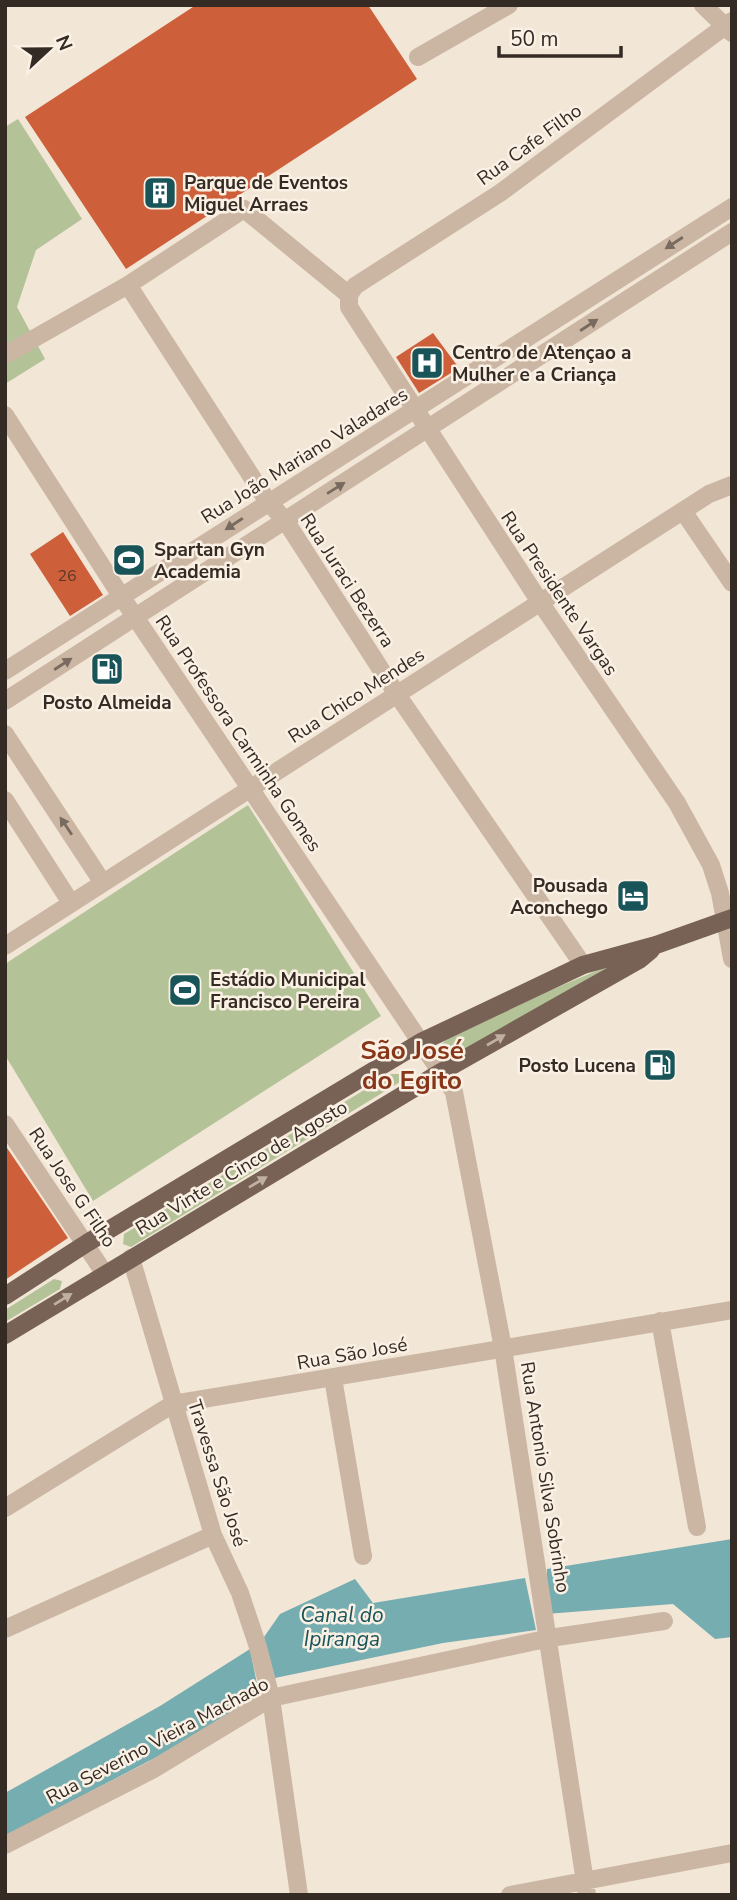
<svg xmlns="http://www.w3.org/2000/svg" width="737" height="1900" viewBox="0 0 737 1900" font-family="'Nunito Sans',sans-serif">
<style>
.green{fill:#b3c297}
.water{fill:#75adb1}
.building{fill:#cd603b}
.lines{fill:none;stroke-linecap:round;stroke-linejoin:round}
.minor{stroke:#cbb6a3;stroke-width:18}
.major{stroke:#786255;stroke-width:18}
.oneway{fill:#786a5e}
.oneway2{fill:#c0b0a4}
.labels{text-anchor:middle;stroke-width:5;stroke-linejoin:round;paint-order:stroke}
.number-label{font-size:16px;fill:#5b382a}
.street-label{font-size:19px;fill:#352b25;stroke:#faf0e4}
.poi-label{font-size:19px;font-weight:bold;fill:#352b25;stroke:#faf0e4;text-anchor:start}
.water-label{font-size:21px;font-style:italic;fill:#195459;stroke:#faf0e4}
.district-label{font-size:26px;font-weight:bold;fill:#88361a;stroke:#faf0e4}
</style>
<rect width="100%" height="100%" fill="#f2e6d7"/>
<!-- green -->
<path class="green" d="M 18,119 L 82,219 L 36,250 L 17,307 L 45,359 L 5,384 L 5,127 Z
M 248,805 L 381,1016 L 93,1201 L 5,1055 L 5,964 Z
M 613,964 L 469,1049 L 445,1054 L 436,1049 L 446,1040 L 546,992 Z
M 391,1074 L 400,1074 L 400,1082 L 131,1247 L 123,1244 L 124,1234 Z
M 54,1279 L 62,1281 L 60,1289 L 5,1322 L 5,1310 Z"/>
<!-- water -->
<path class="water" d="M 732,1539 L 732,1637 L 715,1639 L 673,1604 L 546,1614 L 547,1569 Z
M 525,1578 L 536,1630 L 443,1643 L 275,1678 L 264,1637 L 280,1614 L 355,1579 L 373,1603 Z
M 250,1649 L 260,1699 L 174,1748 L 5,1836 L 5,1793 L 160,1706 Z"/>
<!-- building -->
<path class="building" d="M 196,5 L 368,5 L 417,79 L 126,269 L 25,117 Z
M 433,333 L 459,368 L 419,393 L 396,357 Z
M 63,532 L 103,595 L 70,616 L 30,554 Z
M 5,1145 L 68,1238 L 5,1280 Z"/>
<g class="lines">
<!-- minor -->
<path class="minor" d="M 703,5 L 732,33
M 418,57 L 509,5
M 128,285 L 268,502 L 285,520 L 396,693 L 583,965
M 349,295 L 349,307 L 540,602 L 677,803 L 711,865 L 720,893 L 732,959
M 349,295 L 355,286 L 500,193 L 732,21
M 5,355 L 128,285 L 244,209 L 349,295
M 5,415 L 121,596 L 454,1092 L 503,1348 L 587,1895
M 683,511 L 732,583
M 5,671 L 732,207
M 5,701 L 732,232
M 5,734 L 103,883
M 5,800 L 71,903
M 5,946 L 709,494 L 732,485
M 5,1124 L 105,1274
M 131,1258 L 213,1535 L 240,1593 L 258,1647 L 271,1698 L 299,1895
M 660,1321 L 697,1527
M 333,1378 L 363,1556
M 5,1508 L 173,1404 L 732,1310
M 5,1629 L 213,1535
M 5,1845 L 152,1770 L 271,1698 L 550,1638 L 664,1621
M 510,1895 L 732,1853"/>
<!-- major -->
<path class="major" d="M 5,1296 L 87,1243 L 421,1042 L 583,965 L 656,945 L 732,918
M 5,1335 L 441,1072 L 639,960 L 651,950"/>
</g>
<!-- one-way arrows -->
<defs><path id="oneway-solid" d="M-6-.8H1V-3.2L6.5 0L1 3.2V.8H-6Z" transform="scale(1.75)"/></defs>
<g class="oneway">
<use href="#oneway-solid" transform="translate(674 243) rotate(147)"/>
<use href="#oneway-solid" transform="translate(589 325) rotate(-33)"/>
<use href="#oneway-solid" transform="translate(336 488) rotate(-32)"/>
<use href="#oneway-solid" transform="translate(234 524) rotate(147)"/>
<use href="#oneway-solid" transform="translate(63 664) rotate(-33)"/>
<use href="#oneway-solid" transform="translate(66 826) rotate(-124)"/>
</g>
<g class="oneway2">
<use href="#oneway-solid" transform="translate(496 1040) rotate(-30)"/>
<use href="#oneway-solid" transform="translate(258 1182) rotate(-31)"/>
<use href="#oneway-solid" transform="translate(63 1299) rotate(-32)"/>
</g>
<!-- icons -->
<defs>
<symbol id="building-square" viewBox="-11 -11 22 22"><rect x="-9" y="-9" width="18" height="18" rx="4" fill="#195459" stroke="#faf0e4"/><path d="M-4-6H4V6H1V3H-1V6H-4ZM-2.5-4.3h1.7v1.8h-1.7ZM.8-4.3h1.7v1.8H.8ZM-2.5-1h1.7V.8h-1.7ZM.8-1h1.7V.8H.8Z" fill="#fff"/></symbol>
<symbol id="hospital-square" viewBox="-11 -11 22 22"><rect x="-9" y="-9" width="18" height="18" rx="4" fill="#195459" stroke="#faf0e4"/><path d="M-5-5h3v3.5h4V-5h3V5h-3V1.5h-4V5h-3Z" fill="#fff"/></symbol>
<symbol id="stadium-square" viewBox="-11 -11 22 22"><rect x="-9" y="-9" width="18" height="18" rx="4" fill="#195459" stroke="#faf0e4"/><path d="M0-5a6.5 5 0 1 0 0 10a6.5 5 0 1 0 0-10ZM-3.5-1.8h7v3.6h-7Z" fill="#fff"/></symbol>
<symbol id="fuel-square" viewBox="-11 -11 22 22"><rect x="-9" y="-9" width="18" height="18" rx="4" fill="#195459" stroke="#faf0e4"/><path d="M-5.5-6h7V0h2V4h1.3V-2.5L3-4.5l.8-.8L6-3V5H2.5V1h-1V6h-7ZM-4.2-4.7v3.2H.2V-4.7Z" fill="#fff"/></symbol>
<symbol id="hotel-square" viewBox="-11 -11 22 22"><rect x="-9" y="-9" width="18" height="18" rx="4" fill="#195459" stroke="#faf0e4"/><path d="M-6-4.5h1.5V1H6V5H4.5V3h-9V5H-6ZM-4 0a1.8 1.8 0 1 1 3.6 0ZM.5 0V-2.5h3Q6-2.5 6 0Z" fill="#fff"/></symbol>
</defs>
<g fill-rule="evenodd">
<use href="#building-square" x="141" y="174" width="38" height="38"/>
<use href="#hospital-square" x="408" y="344" width="38" height="38"/>
<use href="#stadium-square" x="110" y="541" width="38" height="38"/>
<use href="#fuel-square" x="88" y="650" width="38" height="38"/>
<use href="#hotel-square" x="614" y="877" width="38" height="38"/>
<use href="#stadium-square" x="166" y="971" width="38" height="38"/>
<use href="#fuel-square" x="641" y="1046" width="38" height="38"/>
</g>
<g class="labels">
<!-- number labels -->
<g class="number-label">
<text x="67" y="581">26</text>
</g>
<!-- street labels -->
<g class="street-label">
<text transform="translate(529 144) rotate(-36)" y="7">Rua Cafe Filho</text>
<text transform="translate(304 455) rotate(-32)" y="7">Rua João Mariano Valadares</text>
<text transform="translate(348 580) rotate(57)" y="7">Rua Juraci Bezerra</text>
<text transform="translate(560 593) rotate(56)" y="7">Rua Presidente Vargas</text>
<text transform="translate(356 695) rotate(-33)" y="7">Rua Chico Mendes</text>
<text transform="translate(239 733) rotate(56)" y="7">Rua Professora Carminha Gomes</text>
<text transform="translate(241 1167) rotate(-31)" y="7">Rua Vinte e Cinco de Agosto</text>
<text transform="translate(73 1187) rotate(56)" y="7">Rua Jose G Filho</text>
<text transform="translate(352 1353) rotate(-10)" y="7">Rua São José</text>
<text transform="translate(218 1473) rotate(72)" y="7">Travessa São José</text>
<text transform="translate(546 1477) rotate(81)" y="7">Rua Antonio Silva Sobrinho</text>
<text transform="translate(157 1740) rotate(-28)" y="7">Rua Severino Vieira Machado</text>
</g>
<!-- poi labels -->
<g class="poi-label">
<text x="184" y="189">Parque de Eventos<tspan x="184" dy="22">Miguel Arraes</tspan></text>
<text x="452" y="359">Centro de Atençao a<tspan x="452" dy="22">Mulher e a Criança</tspan></text>
<text x="154" y="556">Spartan Gyn<tspan x="154" dy="22">Academia</tspan></text>
<text x="107" y="709" text-anchor="middle">Posto Almeida</text>
<text x="608" y="892" text-anchor="end">Pousada<tspan x="608" dy="22">Aconchego</tspan></text>
<text x="210" y="986">Estádio Municipal<tspan x="210" dy="22">Francisco Pereira</tspan></text>
<text x="636" y="1072" text-anchor="end">Posto Lucena</text>
</g>
<!-- water labels -->
<g class="water-label">
<text x="342" y="1622">Canal do<tspan x="342" dy="24">Ipiranga</tspan></text>
</g>
<!-- district labels -->
<g class="district-label">
<text x="412" y="1059">São José<tspan x="412" dy="30">do Egito</tspan></text>
</g>
</g>
<!-- border -->
<rect width="737" height="1900" fill="none" stroke="#352b25" stroke-width="14"/>
<!-- north arrow -->
<g transform="translate(49 49) rotate(68)" stroke="#faf0e4" stroke-width="5" paint-order="stroke">
<path d="M0-5L12 26L0 18L-12 26Z" fill="#352b25"/>
<text y="-10" font-size="19" font-weight="bold" text-anchor="middle" fill="#352b25">N</text>
</g>
<!-- scale -->
<path d="M499 46v10h122v-10" fill="none" stroke="#352b25" stroke-width="3.5"/>
<text x="510" y="46" font-size="21" fill="#352b25" stroke="#faf0e4" stroke-width="5" paint-order="stroke">50 m</text>
</svg>
